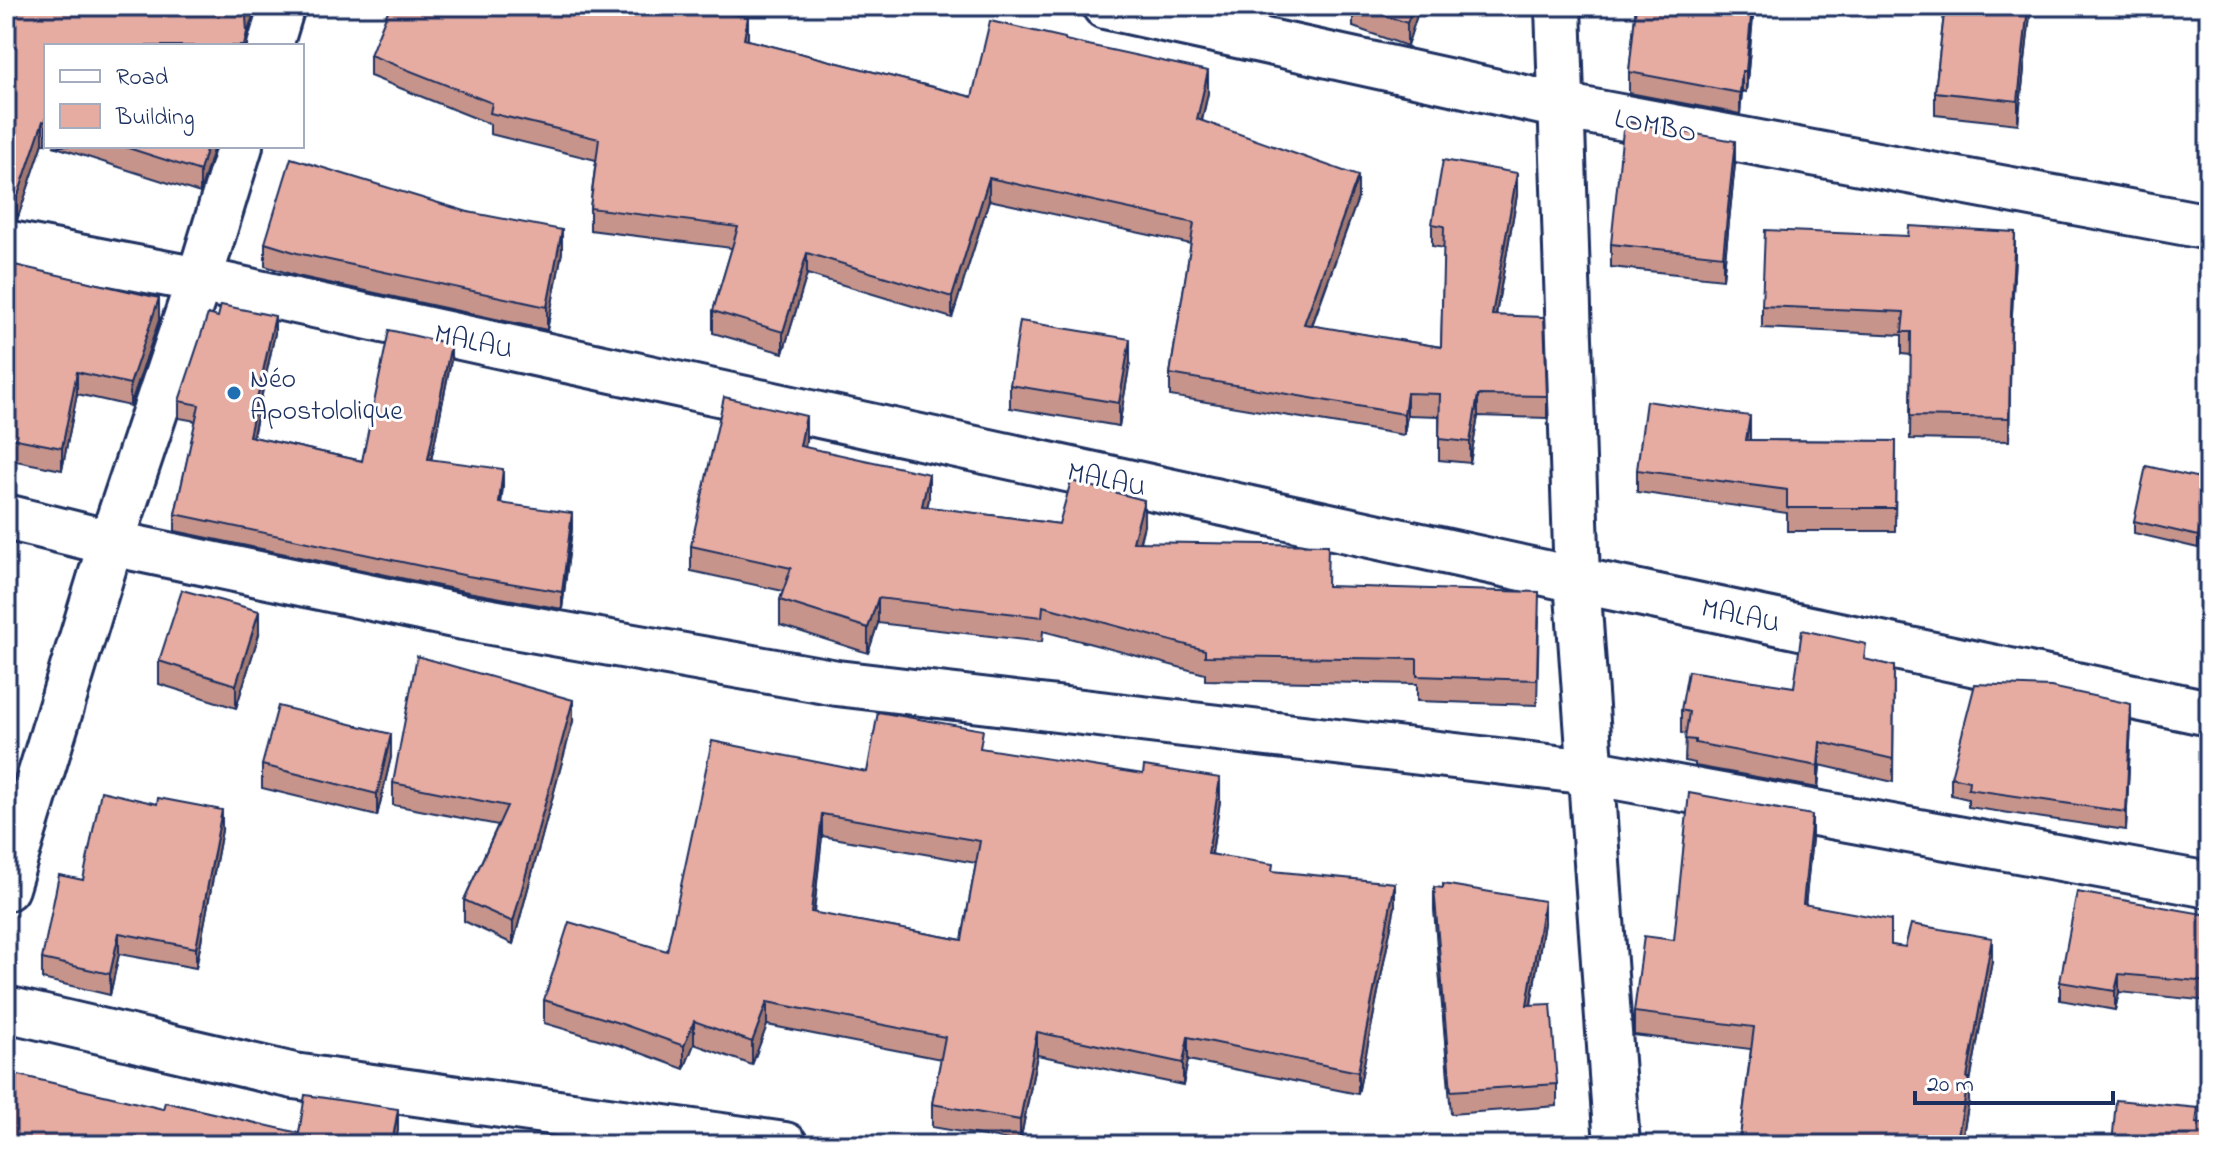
<svg xmlns="http://www.w3.org/2000/svg" width="2215" height="1151" viewBox="0 0 2215 1151" font-family="'Indie Flower',sans-serif">
<style>
.lines{fill:none;stroke-linecap:round;stroke-linejoin:round}
.street-casing{stroke:#1b2f5e;stroke-width:50}
.street{stroke:#fff;stroke-width:44}
.wall{fill:#c6948b;stroke:#1b2f5e;stroke-width:2;fill-rule:evenodd}
.shaded-wall{fill:#a17871;stroke:#1b2f5e;stroke-width:2}
.building{fill:#e6aca2;stroke:#1b2f5e;stroke-width:2;fill-rule:evenodd}
.poi-dot{fill:#1f6fb2;stroke:#fff;stroke-width:3}
.labels{text-anchor:middle;stroke-width:6;stroke-linejoin:round;paint-order:stroke}
.street-label{font-size:28px;fill:#1b2f5e;stroke:#fff}
.poi-label{font-size:28px;fill:#1b2f5e;stroke:#fff;text-anchor:start}
</style>
<rect width="100%" height="100%" fill="#fff"/>
<filter id="ink" filterUnits="userSpaceOnUse"><feTurbulence type="fractalNoise" baseFrequency=".0125" numOctaves="2"/><feDisplacementMap in="SourceGraphic" scale="16" xChannelSelector="R" yChannelSelector="G"/><feConvolveMatrix kernelMatrix="1 2 1 2 8 2 1 2 1" color-interpolation-filters="sRGB"/></filter>
<g filter="url(#ink)">
<g class="lines">
<defs>
<path id="street" d="M 1105,6 L 1561,106 L 2209,227
M 1558,6 L 1577,580 L 1617,1145
M 270,46 L 282,6
M 6,243 L 199,280 L 1577,580 L 2209,713
M 6,517 L 111,543 L 463,617 L 837,683 L 1590,772 L 2209,885
M 6,888 L 111,543 L 199,280 L 240,146
M 6,1009 L 294,1076 L 785,1145"/>
</defs>
<!-- street casing -->
<use href="#street" class="street-casing"/>
<!-- street -->
<use href="#street" class="street"/>
</g>
<!-- wall -->
<path class="wall" d="M 6,6 L 247,35 L 247,46 L 46,46 L 46,144 L 43,143 L 17,220 L 6,220 Z
M 1353,6 L 1420,6 L 1407,46 L 1353,27 Z
M 1636,6 L 1754,6 L 1746,92 L 1742,91 L 1740,114 L 1629,93 L 1629,72 Z
M 1945,6 L 2031,6 L 2018,124 L 1935,115 L 1935,92 Z
M 748,40 L 972,97 L 1065,40 L 1208,93 L 1202,121 L 1358,198 L 1312,326 L 1441,347 L 1444,248 L 1432,246 L 1432,224 L 1517,195 L 1496,315 L 1547,396 L 1547,418 L 1478,416 L 1470,463 L 1439,460 L 1439,416 L 1407,415 L 1404,435 L 1170,396 L 1170,374 L 1191,244 L 989,200 L 952,318 L 807,274 L 783,353 L 713,333 L 713,311 L 732,248 L 590,230 L 590,208 L 596,160 L 490,134 L 490,124 L 370,76 L 370,55 Z
M 53,146 L 214,146 L 200,193 Z
M 1735,164 L 1723,279 L 1611,267 L 1611,244 Z
M 468,212 L 562,252 L 547,330 L 297,276 L 265,266 L 265,243 Z
M 1908,236 L 2015,255 L 2011,333 L 2009,441 L 1910,439 L 1911,355 L 1902,354 L 1902,335 L 1762,328 L 1762,306 Z
M 6,263 L 159,320 L 130,406 L 77,394 L 62,470 L 6,459 Z
M 218,317 L 275,333 L 253,437 L 362,461 L 451,360 L 431,460 L 503,486 L 501,503 L 572,529 L 562,609 L 468,592 L 175,531 L 175,514 L 196,421 L 179,418 L 179,401 Z
M 1130,362 L 1119,426 L 1010,408 L 1010,385 Z
M 1749,440 L 1896,441 L 1895,531 L 1787,531 L 1787,513 L 1637,492 L 1637,470 Z
M 806,441 L 805,447 L 929,499 L 927,507 L 1059,524 L 1144,525 L 1140,542 L 1328,586 L 1539,617 L 1537,705 L 1417,701 L 1417,684 L 1205,680 L 1205,674 L 1043,631 L 1042,642 L 878,623 L 868,653 L 780,625 L 780,600 L 783,591 L 691,571 L 691,546 Z
M 2209,480 L 2209,500 L 2198,548 L 2134,533 L 2134,521 Z
M 259,634 L 236,708 L 159,684 L 159,661 Z
M 1866,660 L 1894,666 L 1893,782 L 1820,765 L 1818,788 L 1695,766 L 1695,763 L 1685,761 L 1686,734 L 1681,733 L 1681,710 L 1794,687 Z
M 573,721 L 513,944 L 464,921 L 464,900 L 498,825 L 393,805 L 393,783 Z
M 2131,722 L 2126,830 L 1968,807 L 1968,799 L 1951,795 L 1951,777 Z
M 983,749 L 1220,801 L 1212,854 L 1395,906 L 1358,1094 L 1188,1060 L 1183,1085 L 1037,1055 L 1020,1142 L 932,1127 L 932,1104 L 941,1059 L 767,1025 L 752,1065 L 694,1044 L 684,1069 L 622,1046 L 544,1023 L 544,1000 L 667,951 L 867,772 ZM 822,836 L 976,863 L 962,940 L 814,913 Z
M 391,757 L 377,816 L 262,788 L 262,765 Z
M 222,830 L 196,968 L 119,954 L 110,995 L 42,979 L 42,959 L 83,880 Z
M 1812,838 L 1805,905 L 1891,945 L 1992,961 L 1969,1087 L 1969,1101 L 1961,1145 L 1739,1145 L 1751,1049 L 1634,1035 L 1634,1012 L 1674,940 Z
M 1434,887 L 1544,923 L 1531,1005 L 1557,1084 L 1557,1106 L 1451,1114 L 1434,910 Z
M 2209,915 L 2209,1001 L 2119,992 L 2115,1010 L 2060,1000 L 2060,982 Z"/>
<!-- shaded-wall -->
<path class="shaded-wall" d="M 249,6 L 256,6 L 247,35 L 247,46 L 244,46 L 246,17 Z
M 1413,6 L 1420,6 L 1407,46 L 1407,23 Z
M 1752,6 L 1754,6 L 1746,92 L 1746,71 Z
M 2028,6 L 2031,6 L 2018,124 L 2018,101 Z
M 748,17 L 748,38 L 744,60 L 744,39 Z
M 1208,71 L 1208,93 L 1197,141 L 1197,119 Z
M 1742,71 L 1742,91 L 1740,114 L 1740,93 Z
M 43,121 L 43,143 L 17,220 L 17,198 Z
M 1735,141 L 1735,164 L 1723,279 L 1723,256 Z
M 207,146 L 214,146 L 200,193 L 200,171 Z
M 1517,173 L 1517,195 L 1492,337 L 1492,315 Z
M 1358,176 L 1358,198 L 1304,346 L 1304,324 Z
M 989,178 L 989,200 L 952,318 L 952,297 Z
M 562,230 L 562,252 L 547,330 L 547,307 Z
M 2015,232 L 2015,255 L 2011,333 L 2009,441 L 2011,311 Z
M 807,253 L 807,274 L 783,353 L 783,332 Z
M 159,298 L 159,320 L 130,406 L 130,384 Z
M 275,316 L 275,333 L 249,453 L 249,436 Z
M 1130,339 L 1130,362 L 1119,426 L 1119,403 Z
M 451,344 L 451,360 L 428,476 L 428,459 Z
M 77,372 L 77,394 L 62,470 L 62,448 Z
M 1407,393 L 1407,415 L 1404,435 L 1404,414 Z
M 1478,395 L 1478,416 L 1470,463 L 1470,442 Z
M 806,416 L 806,441 L 800,470 L 800,446 Z
M 1750,416 L 1750,439 L 1746,462 L 1746,440 Z
M 503,469 L 503,486 L 499,520 L 499,503 Z
M 929,474 L 929,499 L 922,531 L 922,506 Z
M 2209,488 L 2209,500 L 2198,548 L 2198,536 Z
M 1144,500 L 1144,525 L 1133,566 L 1133,542 Z
M 572,513 L 572,529 L 562,609 L 562,592 Z
M 878,598 L 878,623 L 868,653 L 868,628 Z
M 259,611 L 259,634 L 236,708 L 236,685 Z
M 573,700 L 573,721 L 513,944 L 513,922 Z
M 2131,704 L 2131,722 L 2126,830 L 2126,812 Z
M 391,734 L 391,757 L 377,816 L 377,794 Z
M 1820,742 L 1820,765 L 1818,788 L 1818,766 Z
M 1220,778 L 1220,801 L 1208,876 L 1208,854 Z
M 222,810 L 222,830 L 196,968 L 196,948 Z
M 822,814 L 822,836 L 811,935 L 811,912 Z
M 1812,815 L 1812,838 L 1803,927 L 1803,904 Z
M 1395,883 L 1395,906 L 1358,1094 L 1358,1072 Z
M 1544,901 L 1544,923 L 1527,1028 L 1527,1005 Z
M 119,933 L 119,954 L 110,995 L 110,974 Z
M 1992,938 L 1992,961 L 1969,1087 L 1969,1101 L 1961,1145 L 1956,1145 L 1967,1078 Z
M 2119,974 L 2119,992 L 2115,1010 L 2115,991 Z
M 767,1002 L 767,1025 L 752,1065 L 752,1042 Z
M 694,1021 L 694,1044 L 684,1069 L 684,1046 Z
M 1037,1032 L 1037,1055 L 1020,1142 L 1020,1120 Z
M 1188,1037 L 1188,1060 L 1183,1085 L 1183,1063 Z
M 398,1109 L 398,1131 L 395,1145 L 392,1145 Z"/>
<!-- building -->
<path class="building" d="M 6,6 L 249,6 L 246,17 L 247,32 L 244,46 L 46,46 L 46,122 L 43,121 L 17,198 L 6,198 Z
M 390,6 L 688,6 L 748,17 L 744,39 L 972,97 L 990,21 L 1065,38 L 1065,40 L 1208,71 L 1197,119 L 1358,176 L 1304,324 L 1441,347 L 1444,226 L 1432,224 L 1443,160 L 1517,173 L 1492,315 L 1544,317 L 1547,396 L 1478,395 L 1470,442 L 1439,439 L 1440,394 L 1407,393 L 1404,414 L 1170,374 L 1194,223 L 989,178 L 952,297 L 807,253 L 783,332 L 713,311 L 738,227 L 590,208 L 599,139 L 490,113 L 492,103 L 370,55 Z
M 1357,6 L 1413,6 L 1407,23 Z
M 1636,6 L 1752,6 L 1746,71 L 1742,71 L 1740,93 L 1629,72 Z
M 1945,6 L 2028,6 L 2018,101 L 1935,92 Z
M 1624,121 L 1735,141 L 1723,256 L 1611,244 Z
M 122,146 L 207,146 L 200,171 Z
M 291,158 L 468,212 L 562,230 L 547,307 L 297,253 L 265,243 Z
M 1909,226 L 2015,232 L 2011,311 L 2009,418 L 1910,416 L 1911,332 L 1902,332 L 1904,312 L 1762,306 L 1765,230 L 1908,236 Z
M 6,263 L 159,298 L 130,384 L 77,372 L 62,448 L 6,437 Z
M 221,305 L 275,316 L 249,436 L 362,461 L 389,330 L 451,344 L 428,459 L 503,469 L 499,503 L 572,513 L 562,592 L 468,576 L 175,514 L 199,405 L 179,401 L 208,314 L 218,317 Z
M 1020,321 L 1130,339 L 1119,403 L 1010,385 Z
M 724,397 L 806,416 L 800,446 L 929,474 L 922,506 L 1059,524 L 1071,481 L 1144,500 L 1133,542 L 1328,545 L 1327,586 L 1539,592 L 1537,680 L 1417,676 L 1417,659 L 1205,656 L 1205,650 L 1043,606 L 1042,617 L 878,598 L 868,628 L 780,600 L 791,568 L 691,546 Z
M 1646,401 L 1750,416 L 1746,440 L 1896,441 L 1895,508 L 1787,508 L 1787,490 L 1637,470 Z
M 2146,466 L 2209,480 L 2209,488 L 2198,536 L 2134,521 Z
M 182,590 L 259,611 L 236,685 L 159,661 Z
M 1802,630 L 1866,644 L 1864,659 L 1894,666 L 1893,759 L 1820,742 L 1818,766 L 1695,743 L 1695,740 L 1685,739 L 1689,712 L 1681,710 L 1688,671 L 1794,687 Z
M 417,656 L 573,700 L 513,922 L 464,900 L 507,806 L 393,783 Z
M 1975,684 L 2051,687 L 2131,704 L 2126,812 L 1968,789 L 1969,781 L 1951,777 Z
M 278,706 L 391,734 L 377,794 L 262,765 Z
M 878,712 L 983,730 L 980,748 L 1143,774 L 1144,766 L 1220,778 L 1208,854 L 1273,864 L 1272,871 L 1395,883 L 1358,1072 L 1188,1037 L 1183,1063 L 1037,1032 L 1020,1120 L 932,1104 L 945,1037 L 767,1002 L 752,1042 L 694,1021 L 684,1046 L 622,1024 L 544,1000 L 569,922 L 667,951 L 712,741 L 867,772 ZM 822,814 L 980,841 L 962,940 L 811,912 Z
M 101,791 L 157,804 L 158,798 L 222,810 L 196,948 L 119,933 L 110,974 L 42,959 L 59,875 L 83,880 Z
M 1689,793 L 1812,815 L 1803,904 L 1891,920 L 1891,945 L 1905,947 L 1911,924 L 1992,938 L 1967,1078 L 1969,1078 L 1956,1145 L 1739,1145 L 1754,1027 L 1634,1012 L 1644,936 L 1674,940 Z
M 1443,884 L 1544,901 L 1527,1005 L 1551,1004 L 1557,1084 L 1451,1091 L 1434,887 L 1443,888 Z
M 2077,892 L 2209,915 L 2209,982 L 2119,974 L 2115,991 L 2060,982 Z
M 6,1072 L 163,1109 L 165,1102 L 299,1133 L 305,1095 L 398,1109 L 392,1144 L 400,1145 L 6,1145 Z
M 2116,1100 L 2198,1108 L 2196,1123 L 2209,1124 L 2209,1145 L 2112,1145 Z"/>
</g>
<!-- markers -->
<circle class="poi-dot" cx="234" cy="393" r="8"/>
<g class="labels">
<!-- street labels -->
<g class="street-label">
<text transform="translate(1656 124) rotate(11)" y="10">LOMBO</text>
<text transform="translate(474 340) rotate(12)" y="10">MALAU</text>
<text transform="translate(1107 478) rotate(12)" y="10">MALAU</text>
<text transform="translate(1741 614) rotate(12)" y="10">MALAU</text>
</g>
<!-- poi labels -->
<g class="poi-label">
<text x="250" y="387">Néo<tspan x="250" dy="32">Apostololique</tspan></text>
</g>
</g>
<!-- margin -->
<rect width="2215" height="1151" fill="none" stroke="#fff" stroke-width="32"/>
<rect x="16" y="16" width="2183" height="1119" fill="none" stroke="#1b2f5e" stroke-width="3" filter="url(#ink)"/>
<!-- legend -->
<rect x="44" y="44" width="260" height="104" fill="#ffffff" stroke="#a4acbf" stroke-width="2"/>
<rect x="60" y="70" width="40" height="12" fill="#ffffff" stroke="#a4acbf" stroke-width="2"/>
<text x="116" y="84" font-size="24" fill="#1b2f5e">Road</text>
<rect x="60" y="104" width="40" height="24" fill="#e6aca2" stroke="#a4acbf" stroke-width="2"/>
<text x="116" y="124" font-size="24" fill="#1b2f5e">Building</text>
<!-- scale -->
<path d="M1915 1091v12h198v-12" fill="none" stroke="#1b2f5e" stroke-width="4"/>
<text x="1927" y="1091" font-size="24" fill="#1b2f5e" stroke="#ffffff" stroke-width="6" paint-order="stroke">20 m</text>
</svg>
